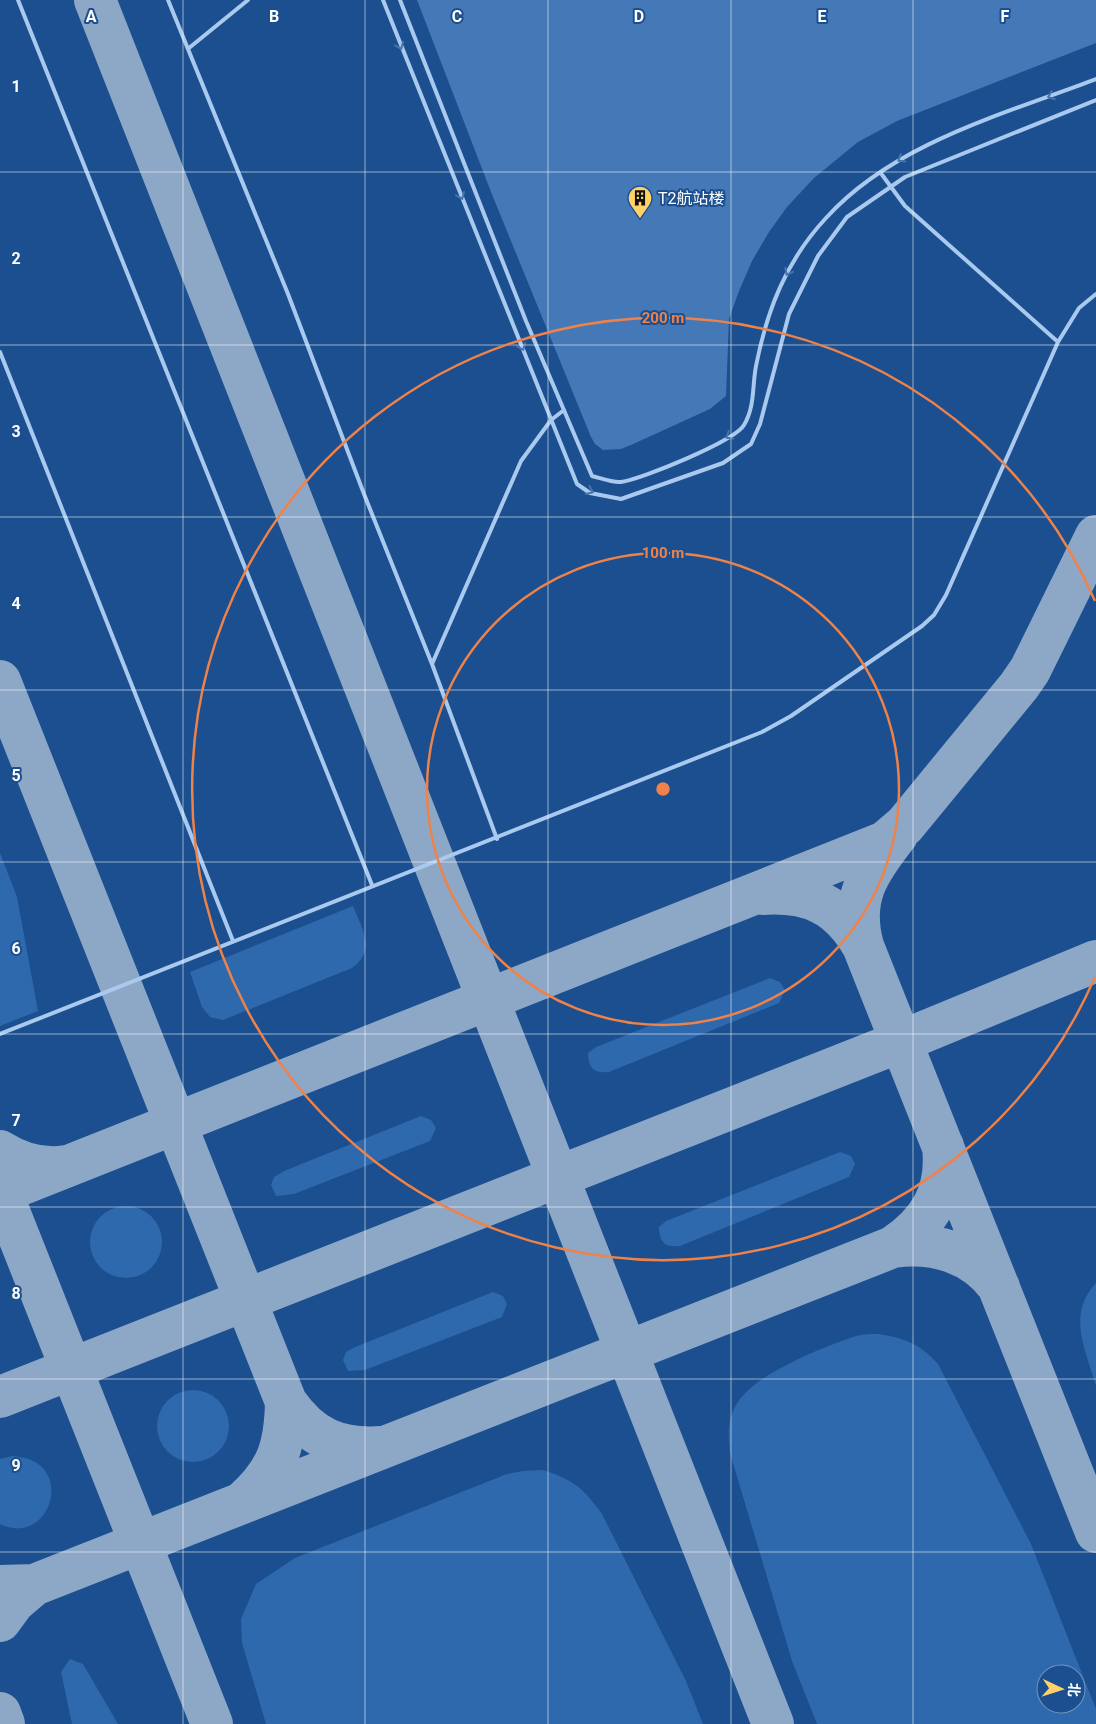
<svg xmlns="http://www.w3.org/2000/svg" width="1096" height="1724" viewBox="0 0 1096 1724" font-family="Roboto,'Noto Sans SC',sans-serif">
<style>
.green{fill:#2e69ad;fill-rule:evenodd}
.lines{fill:none;stroke-linecap:round;stroke-linejoin:round}
.taxiway{stroke:#8da7c7;stroke-width:42}
.building{fill:#4478b7}
.service{stroke:#a9c9ee;stroke-width:4}
.oneway{stroke:#4674ac}
.grid{fill:none;stroke:#fff;stroke-width:1;stroke-opacity:0.55}
.ring{fill:none;stroke:#ee8249;stroke-width:2.5}
.labels{text-anchor:middle;stroke-width:4;stroke-linejoin:round;paint-order:stroke}
.poi-label{font-size:16px;fill:#fff;stroke:#1b4f8f;text-anchor:start}
.grid-label{font-size:16px;text-anchor:middle;font-weight:bold;fill:#fff;stroke:#1b4f8f;stroke-width:4;stroke-linejoin:round;paint-order:stroke}
.centre{fill:#ee8249;stroke:#1b4f8f;stroke-width:2.5}
.ring-label{font-size:15px;text-anchor:middle;font-weight:bold;fill:#ee8249;stroke:#1b4f8f;stroke-width:4;stroke-linejoin:round;paint-order:stroke}
</style>
<rect width="100%" height="100%" fill="#1b4f8f"/>
<!-- green -->
<path class="green" d="M 0,853 L 17,897 L 38,1011 L 0,1026 Z
M 353,906 C 362,929 377,950 352,968 L 223,1020 L 210,1017 L 202,1007 L 190,972 Z
M 770,978 L 780,982 L 785,990 L 779,1003 L 609,1072 C 594,1074 588,1068 588,1053 L 596,1047 Z
M 421,1116 L 431,1120 L 436,1128 L 430,1141 L 294,1194 L 276,1196 L 271,1185 L 274,1177 L 284,1171 Z
M 840,1152 L 851,1156 L 855,1164 L 849,1177 L 680,1246 C 665,1248 659,1242 659,1227 L 666,1221 Z
M90 1242a36 36 0 1 1 72 0a36 36 0 1 1-72 0Z
M 1096,1283 L 1096,1386 C 1086,1350 1066,1315 1096,1283 Z
M 493,1292 L 503,1296 L 507,1304 L 502,1317 L 365,1370 L 348,1371 L 343,1360 L 346,1352 L 355,1347 Z
M 879,1334 C 906,1339 919,1343 938,1364 L 1031,1544 L 1096,1709 L 1096,1724 L 817,1724 L 792,1661 L 730,1453 C 728,1435 727,1418 738,1402 C 757,1373 823,1347 856,1336 C 863,1334 872,1334 879,1334 ZM 1046,1674 L 1076,1674 L 1076,1704 L 1046,1704 Z
M157 1426a36 36 0 1 1 72 0a36 36 0 1 1-72 0Z
M 12,1456 C 79,1459 51,1549 0,1524 L 0,1459 Z
M 543,1470 C 574,1480 583,1488 602,1514 L 686,1681 L 703,1724 L 266,1724 L 242,1643 L 241,1619 L 256,1584 L 295,1558 L 507,1474 L 523,1471 Z
M 70,1659 L 83,1664 L 118,1724 L 72,1724 L 61,1672 Z"/>
<g class="lines">
<!-- taxiway -->
<path class="taxiway" d="M 95,0 L 773,1724
M 0,681 L 286,1402
M 762,894 C 809,891 839,904 863,946 L 1096,1532
M 863,946 C 850,898 868,872 897,835
M 943,1146 C 948,1192 930,1222 893,1247 C 934,1241 974,1253 999,1287
M 0,1151 C 21,1164 43,1170 67,1166
M 0,1189 L 212,1724
M 0,1193 L 885,842 L 905,825 L 1019,686 L 1030,670 L 1096,536
M 0,1397 L 902,1041 L 1096,961
M 242,1503 C 277,1472 285,1448 286,1402 C 311,1438 338,1450 382,1447
M 34,1585 L 893,1247
M 0,1586 L 34,1585 L 14,1602 L 0,1621
M 0,1713 L 4,1724"/>
</g>
<!-- building -->
<path class="building" d="M 417,0 L 1096,0 L 1096,43 L 897,121 L 858,142 L 814,178 L 787,207 L 769,232 L 752,261 L 739,291 L 729,319 L 726,396 L 710,409 L 631,445 L 621,449 L 603,450 L 595,444 L 591,437 L 491,192 Z"/>
<g class="lines">
<!-- service -->
<path class="service" d="M 18,0 L 372,885
M 168,0 L 288,294 L 364,494 L 432,664 L 497,839
M 383,0 L 577,484 L 590,493 L 621,499 L 723,463 L 751,444 L 760,424 L 789,314 L 818,256 L 847,217 L 905,177 L 1096,100
M 400,0 L 526,321 L 592,476 C 600,478 613,483 621,482 C 642,479 735,441 744,425 C 755,407 752,387 756,366 C 767,310 786,261 826,218 C 894,143 1004,114 1096,79
M 189,48 L 248,0
M 880,172 L 905,206 L 1058,342
M 0,352 L 233,941
M 432,664 L 521,461 L 551,420 L 564,410
M 0,1034 L 762,732 L 791,716 L 922,626 L 934,615 L 946,595 L 1058,342 L 1079,308 L 1096,294"/>
</g>
<!-- one-way arrows -->
<defs><path id="oneway-chevron" d="M-2-3.5L2.5 0L-2 3.5" fill="none" stroke-width="1.6" stroke-linecap="round" stroke-linejoin="round" transform="scale(1.25)"/></defs>
<g class="oneway">
<use href="#oneway-chevron" transform="translate(400 46) rotate(68)"/>
<use href="#oneway-chevron" transform="translate(1051 96) rotate(159)"/>
<use href="#oneway-chevron" transform="translate(901 159) rotate(148)"/>
<use href="#oneway-chevron" transform="translate(461 196) rotate(68)"/>
<use href="#oneway-chevron" transform="translate(788 272) rotate(118)"/>
<use href="#oneway-chevron" transform="translate(522 347) rotate(68)"/>
<use href="#oneway-chevron" transform="translate(729 436) rotate(148)"/>
<use href="#oneway-chevron" transform="translate(590 491) rotate(24)"/>
</g>
<!-- grid -->
<path class="grid" d="M 183,0 L 183,1724M 365,0 L 365,1724M 548,0 L 548,1724M 731,0 L 731,1724M 913,0 L 913,1724M 0,172 L 1096,172M 0,345 L 1096,345M 0,517 L 1096,517M 0,690 L 1096,690M 0,862 L 1096,862M 0,1034 L 1096,1034M 0,1207 L 1096,1207M 0,1379 L 1096,1379M 0,1552 L 1096,1552"/>
<!-- distance rings -->
<g class="ring">
<circle cx="663" cy="789" r="236"/>
<path d="M1095 977A471 471 0 1 1 1095 601"/>
</g>
<!-- icons -->
<defs>
<symbol id="building-pin" viewBox="-11 -11 22 30"><path d="M0 17L-7.5 6A9.5 9.5 0 1 1 7.5 6Z" fill="#ffd166" stroke="#1b4f8f"/><path d="M-4-6H4V6H1V3H-1V6H-4ZM-2.5-4.3h1.7v1.8h-1.7ZM.8-4.3h1.7v1.8H.8ZM-2.5-1h1.7V.8h-1.7ZM.8-1h1.7V.8H.8Z" fill="#111"/></symbol>
</defs>
<g fill-rule="evenodd">
<use href="#building-pin" x="626" y="184" width="28" height="38"/>
</g>
<g class="labels">
<!-- poi labels -->
<g class="poi-label">
<text x="658" y="204">T2航站楼</text>
</g>
</g>
<g class="grid-label">
<text x="91" y="22">A</text>
<text x="274" y="22">B</text>
<text x="457" y="22">C</text>
<text x="639" y="22">D</text>
<text x="822" y="22">E</text>
<text x="1005" y="22">F</text>
<text x="16" y="92">1</text>
<text x="16" y="264">2</text>
<text x="16" y="437">3</text>
<text x="16" y="609">4</text>
<text x="16" y="781">5</text>
<text x="16" y="954">6</text>
<text x="16" y="1126">7</text>
<text x="16" y="1299">8</text>
<text x="16" y="1471">9</text>
</g>
<circle cx="663" cy="789" r="8" class="centre"/>
<g class="ring-label">
<text x="663" y="323">200 m</text>
<text x="663" y="558">100 m</text>
</g>
<!-- north arrow -->
<g transform="translate(1061 1689) rotate(94)"><circle r="24" fill="#1b4f8f" stroke="#7695bc"/>
<path d="M0-4L9 19L0 12L-9 19Z" fill="#ffd166"/>
<text y="-8" font-size="14" font-weight="bold" text-anchor="middle" fill="#ffffff">北</text>
</g>
</svg>
